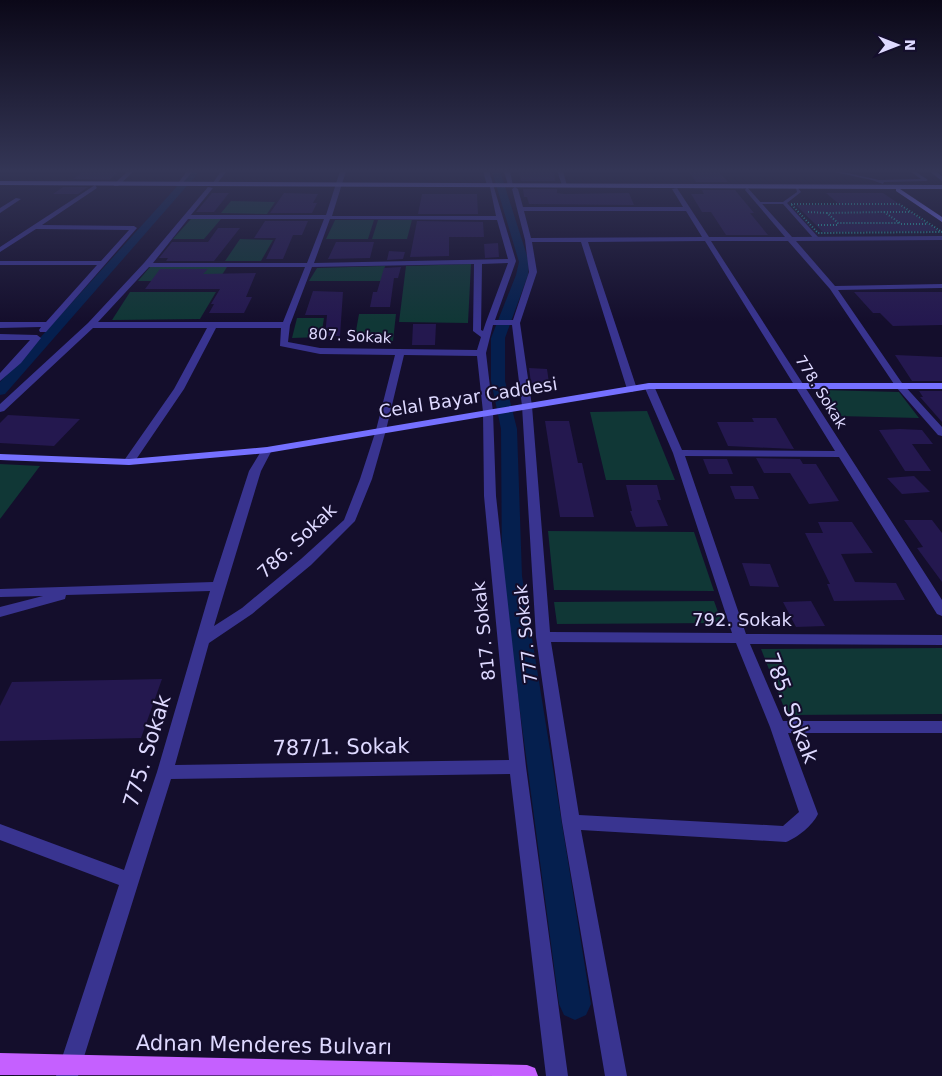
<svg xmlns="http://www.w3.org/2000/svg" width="942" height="1076" viewBox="0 0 942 1076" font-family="'DejaVu Sans',sans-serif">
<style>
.green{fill:#103736}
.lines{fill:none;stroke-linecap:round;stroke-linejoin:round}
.canal{fill:#051f4e;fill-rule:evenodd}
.building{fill:#24184f}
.path{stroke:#23c9c1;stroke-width:2;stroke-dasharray:1 2;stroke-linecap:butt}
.lane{fill:#393490;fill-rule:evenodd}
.street{fill:#393490;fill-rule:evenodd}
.secondary{fill:#7570ff;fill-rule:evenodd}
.primary{fill:#c560ff;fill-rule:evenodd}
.labels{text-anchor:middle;stroke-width:4;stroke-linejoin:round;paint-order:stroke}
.far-street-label{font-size:15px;fill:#ded9ff;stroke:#140e2c}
.street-label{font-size:18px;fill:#ded9ff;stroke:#140e2c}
.near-street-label{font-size:21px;fill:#ded9ff;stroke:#140e2c}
</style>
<rect width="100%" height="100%" fill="#140e2c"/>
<!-- green -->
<path class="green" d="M 231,201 L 275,202 L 267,214 L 221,213 Z
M 191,219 L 221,219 L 204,239 L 173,239 Z
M 335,220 L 374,220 L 368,239 L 326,239 Z
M 378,220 L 412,220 L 407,239 L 372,239 Z
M 240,239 L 273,240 L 261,261 L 225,261 Z
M 471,264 L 468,323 L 399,322 L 406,266 Z
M 385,266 L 382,281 L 309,281 L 317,268 Z
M 150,267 L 227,267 L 218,281 L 138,281 Z
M 130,292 L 216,292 L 200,319 L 112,320 Z
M 359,314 L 396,314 L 393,341 L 354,342 Z
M 297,318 L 324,318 L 321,337 L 292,338 Z
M 822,390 L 899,392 L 919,418 L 838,416 Z
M 647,411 L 675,480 L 606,480 L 590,412 Z
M 0,464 L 40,466 L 0,519 Z
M 548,531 L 694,532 L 714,591 L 554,590 Z
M 714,601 L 722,623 L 557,624 L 554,602 Z
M 942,648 L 942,714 L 787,715 L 761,649 Z"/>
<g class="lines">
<!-- canal -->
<path class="canal" d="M 191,171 L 200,171 L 5,394 L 0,395 L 0,382 Z
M 492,171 L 500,171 L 529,262 L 528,275 L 505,338 L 505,381 L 517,429 L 522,576 L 591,1004 L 586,1015 L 575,1020 L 564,1015 L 559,1004 L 502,576 L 501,429 L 491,381 L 491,338 L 516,275 L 519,262 Z
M 936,171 L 942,171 L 942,175 Z"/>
</g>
<!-- building -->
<path class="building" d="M 84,171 L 120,171 L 109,180 L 73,179 Z
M 519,171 L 554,171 L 555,181 L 521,181 Z
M 688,171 L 718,171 L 728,182 L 696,182 Z
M 63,187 L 88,187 L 78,194 L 53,194 Z
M 523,189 L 557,189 L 557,193 L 564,194 L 629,193 L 634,205 L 529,204 L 527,197 L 524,197 Z
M 702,190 L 735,190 L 754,213 L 750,213 L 768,235 L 726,235 L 711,212 L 702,212 L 691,194 L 704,194 Z
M 212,193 L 229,193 L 214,212 L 196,212 Z
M 284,193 L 318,194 L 313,203 L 317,203 L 312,213 L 270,213 Z
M 826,193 L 883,193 L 939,231 L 823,232 L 796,205 L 840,205 Z
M 422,194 L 477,194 L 478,214 L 418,214 Z
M 265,221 L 308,221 L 302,235 L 293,235 L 283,259 L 266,259 L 276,238 L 254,238 Z
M 417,221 L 483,222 L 484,237 L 449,237 L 449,256 L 410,257 Z
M 218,228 L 240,228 L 214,261 L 166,261 L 168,258 L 159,258 L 172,242 L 208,242 Z
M 336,242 L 374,242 L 370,258 L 328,259 Z
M 498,243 L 499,257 L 485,258 L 484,244 Z
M 389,251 L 405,252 L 403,259 L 387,260 Z
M 401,267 L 398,278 L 394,278 L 390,307 L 370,307 L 373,292 L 377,292 L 384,268 Z
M 160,269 L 208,269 L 203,274 L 256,273 L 246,297 L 252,297 L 244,313 L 209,313 L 214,304 L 211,304 L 220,289 L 145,289 Z
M 313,291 L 343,292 L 340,336 L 325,336 L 327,315 L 305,315 Z
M 854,292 L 942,292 L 942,325 L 893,326 L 880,313 L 873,313 Z
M 413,324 L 436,324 L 435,345 L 412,345 Z
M 895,355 L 942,357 L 942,381 L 912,381 Z
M 529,368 L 547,369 L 549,383 L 531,383 Z
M 919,391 L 942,391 L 942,422 L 920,397 L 923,397 Z
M 8,415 L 80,419 L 54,446 L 0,443 L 0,423 Z
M 752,418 L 776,418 L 794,449 L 728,446 L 717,422 L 754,422 Z
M 545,421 L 569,421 L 578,463 L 582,463 L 594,517 L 560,517 Z
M 900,429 L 922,430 L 933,444 L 912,444 L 931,471 L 905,471 L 879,430 Z
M 756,458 L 800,459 L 803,464 L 816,464 L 839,501 L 809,504 L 790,473 L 764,473 Z
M 703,459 L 727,459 L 733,474 L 709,474 Z
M 914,476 L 930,492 L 902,494 L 887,478 Z
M 626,485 L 657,485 L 661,500 L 657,500 L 668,526 L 636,527 L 630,511 L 632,511 Z
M 730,486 L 753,486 L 759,499 L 735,499 Z
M 904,520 L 932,520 L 942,533 L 942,582 L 917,548 L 923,547 Z
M 818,522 L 852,522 L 873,553 L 841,554 L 855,582 L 896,583 L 905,600 L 834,601 L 827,584 L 830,584 L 805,533 L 823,533 Z
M 742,563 L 770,564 L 779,587 L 750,586 Z
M 811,601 L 825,626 L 796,627 L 783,602 Z
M 162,679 L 141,738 L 0,741 L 0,706 L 12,682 Z"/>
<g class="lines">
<!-- path -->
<path class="path" d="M 791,204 L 899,204 L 942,232 L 818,233 Z
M 808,212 L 827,213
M 884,212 L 900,223 L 838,223 L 827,213 Z
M 884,212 L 909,212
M 901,224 L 928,224
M 818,225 L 839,225"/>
<!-- lane -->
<path class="lane" d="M 829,171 L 838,171 L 879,180 L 921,179 L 910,171 L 915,171 L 928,180 L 926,181 L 884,182 L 883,184 L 872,180 Z
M 796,188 L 798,188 L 801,192 L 787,203 L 819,238 L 819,240 L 815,240 L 783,204 L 758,204 L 756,203 L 758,202 L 783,202 L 797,192 Z"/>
<!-- street -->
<path class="street" d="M 128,171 L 134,171 L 118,186 L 114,186 L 114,184 Z
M 187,171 L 193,171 L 180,186 L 176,186 Z
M 221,171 L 227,171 L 215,186 L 211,186 Z
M 340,171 L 346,171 L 332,216 L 496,216 L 490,187 L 487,185 L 483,171 L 489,171 L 516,261 L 495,320 L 513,320 L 529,272 L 525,240 L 512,189 L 515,187 L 518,189 L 523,207 L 683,207 L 672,189 L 677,188 L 709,237 L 785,237 L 745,190 L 747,187 L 792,237 L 942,236 L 942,240 L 796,241 L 835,286 L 942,284 L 942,288 L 838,290 L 902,383 L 942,427 L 942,436 L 938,435 L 896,387 L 830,289 L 788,241 L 711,241 L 942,600 L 942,616 L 937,614 L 839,457 L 685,456 L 746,634 L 942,635 L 942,645 L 750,644 L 783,721 L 942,721 L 942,733 L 788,733 L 818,814 C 813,825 797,838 786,842 L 581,830 L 627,1076 L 605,1076 L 562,822 L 536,637 L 522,406 L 512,325 L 493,325 L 486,353 L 493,412 L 496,496 L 526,767 L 568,1076 L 546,1076 L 510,774 L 171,779 L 78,1076 L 56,1076 L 119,885 L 0,840 L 0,824 L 124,870 L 157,772 L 210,591 L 66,595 L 65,599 L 0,617 L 0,607 L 43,596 L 0,597 L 0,589 L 213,582 L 249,471 L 263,448 L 271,448 L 272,450 L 261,471 L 214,626 L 242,608 L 301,559 L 344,520 L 360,479 L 376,430 L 395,355 L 320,354 L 280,346 L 281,328 L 216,328 L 184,389 L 133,464 L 129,465 L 123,462 L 174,389 L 207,328 L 93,328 L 4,411 L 0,412 L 0,404 L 88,323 L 144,263 L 208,187 L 213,188 L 191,215 L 326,215 ZM 524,211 L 686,211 L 702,237 L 531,238 ZM 188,219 L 324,219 L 307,263 L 153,263 ZM 330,219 L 497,220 L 508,259 L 314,263 ZM 705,241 L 835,451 L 682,450 L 654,386 L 649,383 L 646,384 L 644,386 L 673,453 L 732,633 L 550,632 L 532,406 L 520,323 L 537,272 L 532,242 L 581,242 L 627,389 L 632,392 L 637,389 L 588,242 ZM 508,263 L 486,322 L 483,331 L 481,330 L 482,264 ZM 474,264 L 473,331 L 481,337 L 477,350 L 320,348 L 288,342 L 290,325 L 312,267 ZM 149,267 L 305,267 L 283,322 L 98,322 ZM 404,355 L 477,356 L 483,412 L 484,496 L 509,760 L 175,765 L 209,643 L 252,614 L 311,565 L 355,521 L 372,479 L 386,430 ZM 551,642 L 736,643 L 770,727 L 799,812 L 783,826 L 579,815 Z
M 504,171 L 510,171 L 513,186 L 508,185 Z
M 557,171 L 563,171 L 567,186 L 562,185 Z
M 929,171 L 936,171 L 942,176 L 942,181 Z
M 95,185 L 97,188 L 42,225 L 134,226 L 137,228 L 46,332 L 40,332 L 39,330 L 41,327 L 0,328 L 0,322 L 46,322 L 97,265 L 0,265 L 0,261 L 101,261 L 129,230 L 36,229 L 0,252 L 0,247 Z
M 16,198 L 21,199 L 0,213 L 0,208 Z
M 0,334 L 37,335 L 41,338 L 21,363 L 0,381 L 0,373 L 30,340 L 0,340 Z"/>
<!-- secondary -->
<path class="secondary" d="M 0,181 L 942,185 L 942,189 L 900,189 L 942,217 L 942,222 L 896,191 L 896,189 L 0,185 Z
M 649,383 L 942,383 L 942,389 L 649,389 L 267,453 L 129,465 L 0,460 L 0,454 L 129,459 L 267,447 Z"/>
<!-- primary -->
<path class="primary" d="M 0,1053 L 527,1065 L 535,1068 L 538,1076 L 0,1075 Z"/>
</g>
<!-- sky -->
<linearGradient id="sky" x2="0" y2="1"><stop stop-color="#0b0818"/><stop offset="0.53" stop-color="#343656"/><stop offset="1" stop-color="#343656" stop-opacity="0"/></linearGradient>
<rect width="942" height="322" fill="url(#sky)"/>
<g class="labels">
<!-- far-street labels -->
<g class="far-street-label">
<text transform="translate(350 336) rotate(3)" y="5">807. Sokak</text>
<text transform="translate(821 392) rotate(58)" y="5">778. Sokak</text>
</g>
<!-- street labels -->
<g class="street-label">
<text transform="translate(468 398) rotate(-9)" y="6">Celal Bayar Caddesi</text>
<text transform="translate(297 541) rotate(-43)" y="6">786. Sokak</text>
<text x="742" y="626">792. Sokak</text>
<text transform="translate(484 631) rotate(-96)" y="6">817. Sokak</text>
<text transform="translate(526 634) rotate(-96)" y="6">777. Sokak</text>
</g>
<!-- near-street labels -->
<g class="near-street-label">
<text transform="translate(791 708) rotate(69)" y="7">785. Sokak</text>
<text transform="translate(341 747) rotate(-1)" y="7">787/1. Sokak</text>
<text transform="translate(147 751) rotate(-73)" y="7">775. Sokak</text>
<text transform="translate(264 1045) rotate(1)" y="7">Adnan Menderes Bulvarı</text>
</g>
</g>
<!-- north arrow -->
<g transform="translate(897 45) rotate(90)" stroke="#140e2c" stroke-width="4" paint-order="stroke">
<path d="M0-4L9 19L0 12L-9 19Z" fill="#ded9ff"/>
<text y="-8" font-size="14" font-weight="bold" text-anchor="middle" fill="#ded9ff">N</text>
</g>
</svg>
